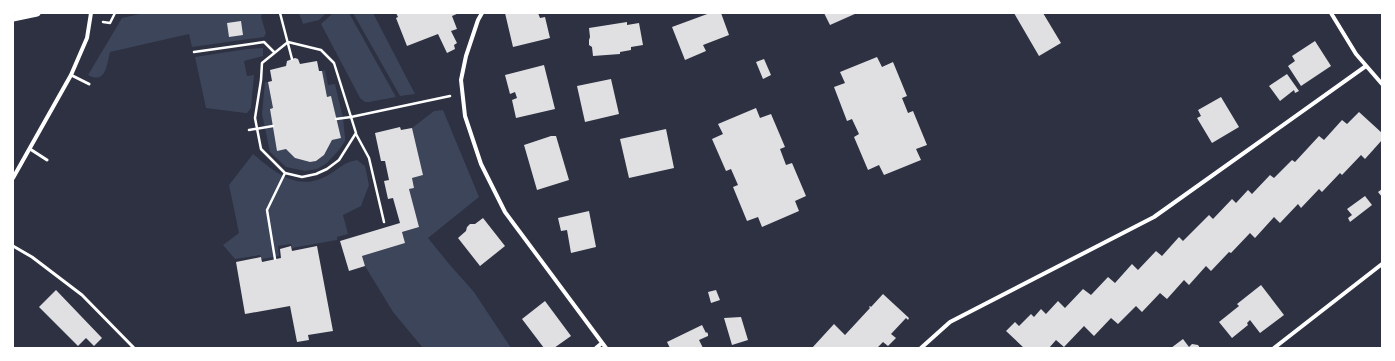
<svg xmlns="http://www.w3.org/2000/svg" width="1395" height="361" viewBox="0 0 1395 361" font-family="Merriweather,serif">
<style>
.green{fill:#3c4559}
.building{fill:#e0e0e3}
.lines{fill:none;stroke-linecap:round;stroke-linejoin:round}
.path{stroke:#fff;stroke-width:2.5}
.service{stroke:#fff;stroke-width:3}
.minor{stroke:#fff;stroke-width:4}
.tertiary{stroke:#fff;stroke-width:7}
</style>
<rect width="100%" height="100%" fill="#2d3142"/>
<!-- green -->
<path class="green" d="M 144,13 L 262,13 L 261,17 L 266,33 L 264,37 L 192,47 L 189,34 L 110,52 C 107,64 106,85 88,75 L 122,18 Z
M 299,13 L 326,13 L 319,20 L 303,24 Z
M 333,13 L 349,13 L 396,97 L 369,102 L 365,102 L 360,98 L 321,24 Z
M 353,13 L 373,13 L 415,94 L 400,96 Z
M 263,48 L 263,56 L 244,61 L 247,76 L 254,75 L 251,108 L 247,113 L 245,113 L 206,108 L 195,57 L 247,49 Z
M 325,70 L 328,85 L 335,84 L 343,118 L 345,137 L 345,141 L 339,150 L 327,163 L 317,169 L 305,171 L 286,167 L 270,152 L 262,114 L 265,82 L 268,82 L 273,108 L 270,109 L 275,135 L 295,158 L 310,162 L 316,161 L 324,155 L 332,140 L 341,138 L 331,97 L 327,97 L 322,71 Z
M 443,110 L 479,197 L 428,238 L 450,265 L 474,292 L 511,348 L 423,348 L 393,312 L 365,266 L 362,256 L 405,243 L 402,232 L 419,227 L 409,189 L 414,188 L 412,178 L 423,175 L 412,128 L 434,111 Z
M 253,154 C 277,174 299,193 330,174 C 340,168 344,162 357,160 L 365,166 L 369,185 L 361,206 L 343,215 L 348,234 L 337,237 L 337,240 L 292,248 L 291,244 L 278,246 L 279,256 L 262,259 L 260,255 L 235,259 L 223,245 L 239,233 L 229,185 Z"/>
<!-- building -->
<path class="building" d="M 396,13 L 459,13 L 452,16 L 457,29 L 451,31 L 457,43 L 454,45 L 455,49 L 447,53 L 438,34 L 407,46 L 396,18 L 398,17 Z
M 505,13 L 538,13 L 540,18 L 545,17 L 550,38 L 513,47 Z
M 710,13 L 721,13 L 729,35 L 703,45 L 706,51 L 685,60 L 672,27 Z
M 824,13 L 857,13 L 830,25 Z
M 1014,13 L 1043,13 L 1061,43 L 1039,56 Z
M 241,21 L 243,35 L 229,37 L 227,23 Z
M 627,22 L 627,25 L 639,23 L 643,45 L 631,47 L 631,50 L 620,52 L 620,54 L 593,56 L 592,47 L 589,45 L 589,40 L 590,37 L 589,28 Z
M 1315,41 L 1331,66 L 1301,86 L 1288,66 L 1295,61 L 1292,56 Z
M 877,57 L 882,67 L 893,62 L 907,96 L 902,98 L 908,113 L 913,111 L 927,145 L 916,149 L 921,160 L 884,175 L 879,165 L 868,170 L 854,137 L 859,134 L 852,119 L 847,121 L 834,87 L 845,83 L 840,72 Z
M 295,58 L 298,59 L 300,64 L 317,61 L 319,71 L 322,71 L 327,97 L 331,96 L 341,138 L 332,140 L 324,155 L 316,161 L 310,162 L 295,158 L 286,149 L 277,151 L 270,109 L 273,108 L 268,82 L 272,81 L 270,70 L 286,66 L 287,61 Z
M 764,59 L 771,75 L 763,79 L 756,62 Z
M 544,65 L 555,109 L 516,118 L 512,100 L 517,98 L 515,92 L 510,94 L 505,75 Z
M 1287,74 L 1299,91 L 1295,93 L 1294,90 L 1280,101 L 1269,86 Z
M 611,79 L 619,114 L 585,122 L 577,86 Z
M 1221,97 L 1239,127 L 1212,143 L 1197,118 L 1201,116 L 1198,110 Z
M 756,108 L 760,118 L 771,114 L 785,147 L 780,149 L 786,165 L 792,163 L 806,196 L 795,201 L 799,211 L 762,227 L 758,217 L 747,221 L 733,187 L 738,185 L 731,169 L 726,171 L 712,139 L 723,134 L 718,124 Z
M 1359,112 L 1382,133 L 1382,140 L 1365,159 L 1361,155 L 1342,175 L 1340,173 L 1322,192 L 1319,189 L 1301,208 L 1298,204 L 1280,223 L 1274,217 L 1255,238 L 1250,233 L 1231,253 L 1229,252 L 1211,271 L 1206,266 L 1189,285 L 1184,280 L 1167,299 L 1160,293 L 1142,312 L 1136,306 L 1118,324 L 1111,318 L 1094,336 L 1084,326 L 1064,347 L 1056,340 L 1049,348 L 1024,348 L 1006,331 L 1015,322 L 1019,326 L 1031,314 L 1034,317 L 1041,309 L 1046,314 L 1058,301 L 1065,308 L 1083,289 L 1091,295 L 1108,277 L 1115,283 L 1132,264 L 1138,270 L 1156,251 L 1162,256 L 1179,237 L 1183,241 L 1209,215 L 1213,219 L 1232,199 L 1236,203 L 1248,190 L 1252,194 L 1270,175 L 1274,178 L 1292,160 L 1295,162 L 1319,136 L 1324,140 L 1342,120 L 1347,124 Z
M 400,127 L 401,130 L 412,128 L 423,175 L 412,178 L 414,188 L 409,189 L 419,227 L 402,232 L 405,243 L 362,256 L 365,266 L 349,271 L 340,241 L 400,223 L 393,198 L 388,199 L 384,181 L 389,180 L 385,161 L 381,161 L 375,133 Z
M 666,129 L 674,168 L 629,178 L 620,139 Z
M 551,136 L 556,136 L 569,180 L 537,190 L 524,145 Z
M 1382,189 L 1382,197 L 1378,192 Z
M 1365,196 L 1372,205 L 1350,222 L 1348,218 L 1352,215 L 1347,209 Z
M 589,211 L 596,247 L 571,253 L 567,230 L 561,231 L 558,218 Z
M 483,218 L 505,246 L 480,266 L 458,238 L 466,231 L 467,227 L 470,224 L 475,224 Z
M 291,246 L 292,251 L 317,246 L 333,331 L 308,335 L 309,340 L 297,342 L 290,306 L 245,314 L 236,262 L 261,257 L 262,262 L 281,258 L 280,249 Z
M 1261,285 L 1284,315 L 1260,333 L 1250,320 L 1247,323 L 1248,325 L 1232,338 L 1219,322 L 1239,306 L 1237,304 Z
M 56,290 L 102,338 L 94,346 L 86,338 L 78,346 L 39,307 Z
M 716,290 L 720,300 L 711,303 L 708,292 Z
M 883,294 L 909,318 L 908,320 L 906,318 L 891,334 L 896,338 L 888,346 L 883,342 L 877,348 L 812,348 L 834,324 L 845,335 L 870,308 L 869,307 L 870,306 L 871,307 Z
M 545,301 L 571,336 L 554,348 L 544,348 L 522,319 Z
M 741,317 L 748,340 L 732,345 L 724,318 Z
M 702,325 L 706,333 L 707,332 L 708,334 L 708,336 L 699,340 L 703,348 L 670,348 L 667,342 Z
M 1183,339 L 1189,347 L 1192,344 L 1198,345 L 1200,348 L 1171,348 Z"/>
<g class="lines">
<!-- path -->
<path class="path" d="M 280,13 L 292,59
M 103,22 L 110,23 L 115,13
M 288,42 L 321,50 L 334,63 L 356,133 L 339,160 L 327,169 L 316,174 L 302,177 L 285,173 L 261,149 L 255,118 L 261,80 L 262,63 Z
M 194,52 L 264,42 L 274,52
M 336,119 L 351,117 L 450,96
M 249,130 L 273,126
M 356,134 L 369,158 L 384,222
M 275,259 L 267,210 L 285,173"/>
<!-- service -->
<path class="service" d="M 71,75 L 89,84
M 30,149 L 47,160
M 13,246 L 32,257 L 82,295 L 134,348"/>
<!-- minor -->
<path class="minor" d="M 482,13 L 478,20 L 466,56 L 461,80 L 465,116 L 481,164 L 505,212 L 606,348
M 1331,13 L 1356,54 L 1382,84
M 13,178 L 71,75 L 87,38 L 91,13
M 596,348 L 602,343
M 921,348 L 950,322 L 1154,217 L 1366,66
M 1274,348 L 1382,264"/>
<!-- tertiary -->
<path class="tertiary" d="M 13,18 L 37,13"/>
</g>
<!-- border -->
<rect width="1395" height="361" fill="none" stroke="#ffffff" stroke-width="28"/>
</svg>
